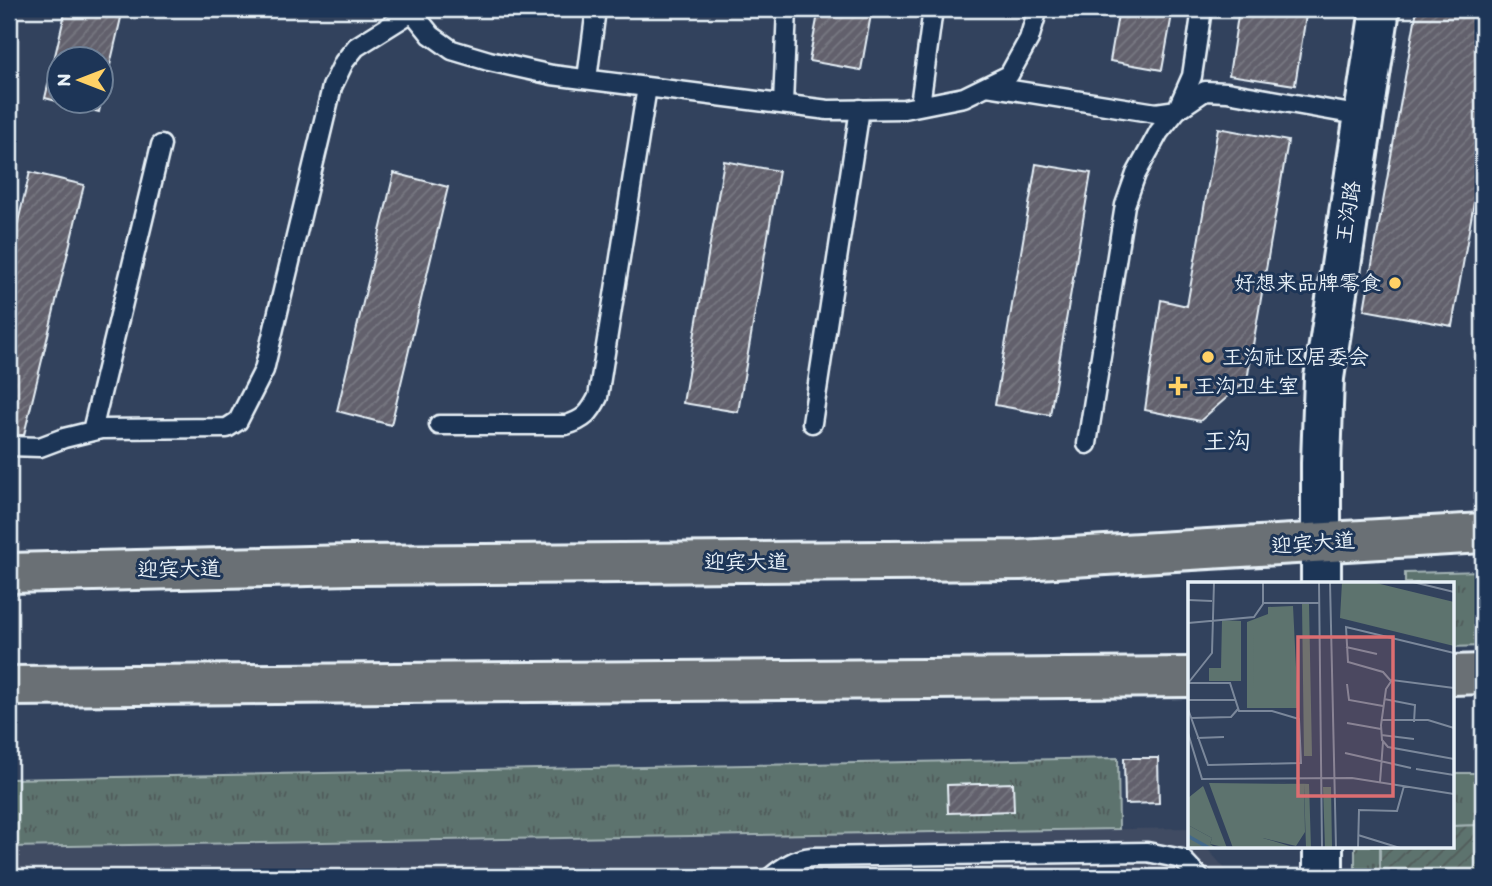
<svg xmlns="http://www.w3.org/2000/svg" width="1492" height="886" viewBox="0 0 1492 886" font-family="Itim,'LXGW WenKai TC',sans-serif">
<style>
.built{fill:#404b62}
.grass{fill:url(#grass-tufts);stroke:#a2b2b3;stroke-width:2}
.garden{fill:url(#garden-furrows);stroke:#a2b2b3;stroke-width:2}
.building{fill:url(#building-hatch);stroke:#e8f1f8;stroke-width:2}
.lines{fill:none;stroke-linecap:round;stroke-linejoin:round}
.lane-casing{stroke:#e8f1f8;stroke-width:23}
.secondary-casing{stroke:#e8f1f8;stroke-width:44}
.highway-casing{stroke:#e8f1f8;stroke-width:44}
.lane{stroke:#1d3557;stroke-width:18}
.secondary{stroke:#1d3557;stroke-width:38}
.highway{stroke:#6a7074;stroke-width:38}
.poi-dot{fill:#ffd166;stroke:#1d3557;stroke-width:2.5}
.labels{text-anchor:middle;stroke-width:6;stroke-linejoin:round;paint-order:stroke}
.street-label{font-size:21px;fill:#e8f1f8;stroke:#1d3557}
.poi-label{font-size:21px;fill:#e8f1f8;stroke:#1d3557;text-anchor:start}
.quarter-label{font-size:24px;fill:#e8f1f8;stroke:#1d3557}
.inset-river{fill:none;stroke:#43698a;stroke-width:3.5}
.inset-road{fill:none;stroke:#7b889b;stroke-width:2}
.view{fill:#dc6e71;fill-opacity:0.15;stroke:#dc6e71;stroke-width:3.5}
.inset-edge{fill:none;stroke:#e8f1f8;stroke-width:3.5}
</style>
<defs>
<pattern id="grass-tufts" width="24" height="20" patternUnits="userSpaceOnUse" patternTransform="scale(1.75)"><rect width="24" height="20" fill="#5d736e"/><path d="M3 7l-1-3M5 7V3M7 7l1-3M15 17l-1-3M17 17v-4M19 17l1-3" fill="none" stroke="#505b5a"/></pattern>
<pattern id="garden-furrows" width="10" height="10" patternUnits="userSpaceOnUse" patternTransform="scale(1.75)"><rect width="10" height="10" fill="#5d736e"/><path d="M-1 1l2-2M0 10L10 0M9 11l2-2" fill="none" stroke="#505b5a"/></pattern>
<pattern id="building-hatch" width="6" height="6" patternUnits="userSpaceOnUse" patternTransform="scale(1.75)"><rect width="6" height="6" fill="#62616c"/><path d="M-1 1l2-2M0 6l6-6M5 7l2-2" fill="none" stroke="#787882"/></pattern>
</defs>
<rect width="100%" height="100%" fill="#32425d"/>
<filter id="ink" filterUnits="userSpaceOnUse"><feTurbulence type="fractalNoise" baseFrequency=".0143" numOctaves="2"/><feDisplacementMap in="SourceGraphic" scale="14" xChannelSelector="R" yChannelSelector="G"/><feConvolveMatrix kernelMatrix="1 2 1 2 8 2 1 2 1" color-interpolation-filters="sRGB"/></filter>
<g filter="url(#ink)">
<!-- built -->
<path class="built" d="M 1189,828 L 1189,846 L 1205,846 L 1232,877 L 9,877 L 9,847 Z"/>
<!-- grass -->
<path class="grass" d="M 1483,571 L 1483,646 L 1452,647 L 1452,583 L 1405,583 L 1405,573 Z
M 1118,758 L 1119,829 L 9,847 L 9,779 Z
M 1452,773 L 1483,773 L 1483,825 L 1452,826 Z
M 1355,846 L 1380,846 L 1380,877 L 1355,877 Z"/>
<!-- garden -->
<path class="garden" d="M 1483,825 L 1483,877 L 1380,877 L 1380,846 L 1452,846 L 1452,826 Z"/>
<!-- building -->
<path class="building" d="M 66,9 L 123,9 L 102,100 L 102,60 L 60,60 L 60,102 L 101,102 L 99,112 L 45,98 Z
M 819,9 L 872,9 L 861,70 L 809,61 Z
M 1119,9 L 1173,9 L 1162,70 L 1110,61 Z
M 1239,9 L 1307,9 L 1295,85 L 1229,75 Z
M 1417,9 L 1483,9 L 1483,181 L 1478,180 L 1452,326 L 1364,310 Z
M 1218,128 L 1288,141 L 1247,380 L 1200,421 L 1145,410 L 1161,300 L 1187,306 Z
M 724,161 L 779,171 L 738,412 L 683,403 Z
M 1036,164 L 1091,173 L 1050,415 L 995,405 Z
M 30,172 L 84,185 L 24,435 L 9,435 L 9,259 Z
M 394,173 L 448,187 L 391,425 L 337,411 Z
M 1124,758 L 1158,758 L 1159,803 L 1125,804 Z
M 1013,783 L 1014,811 L 948,813 L 947,785 Z"/>
<g class="lines">
<defs>
<path id="lane" d="M 410,9 L 431,35 L 452,50 L 489,61 L 552,75 L 828,110 L 904,109 L 964,97 L 1009,75 L 1029,39 L 1038,9
M 587,79 L 596,9
M 987,86 L 1156,113 L 1177,110 L 1205,91 L 1227,92 L 1363,116
M 783,104 L 787,9
M 920,105 L 933,9
M 812,423 L 860,109
M 439,425 L 566,425 C 584,420 590,413 598,397 L 647,87
M 92,431 L 161,145
M 1087,444 L 1125,205 L 1136,174 L 1159,132 L 1177,110 L 1192,76 L 1202,9
M 9,446 L 40,447 L 64,438 L 101,429 L 227,428 L 238,421 L 264,370 L 332,87 L 344,62 L 356,47 L 412,12
M 771,877 C 784,866 795,859 812,857 L 1147,852 L 1182,859 L 1199,877"/>
<path id="secondary" d="M 1321,583 L 1321,463 L 1324,378 L 1380,9
M 1323,846 L 1323,877"/>
<path id="highway" d="M 9,573 L 351,565 L 1020,560 L 1483,533
M 1452,675 L 1483,674
M 9,686 L 1189,677"/>
</defs>
<!-- lane casing -->
<use href="#lane" class="lane-casing"/>
<!-- secondary casing -->
<use href="#secondary" class="secondary-casing"/>
<!-- highway casing -->
<use href="#highway" class="highway-casing"/>
<!-- lane -->
<use href="#lane" class="lane"/>
<!-- secondary -->
<use href="#secondary" class="secondary"/>
<!-- highway -->
<use href="#highway" class="highway"/>
</g>
</g>
<!-- markers -->
<g class="poi-dot">
<circle cx="1395" cy="283" r="7"/>
<circle cx="1208" cy="357" r="7"/>
<path d="M1174.5 375.5h7v7h7v7h-7v7h-7v-7h-7v-7h7z"/>
</g>
<g class="labels">
<!-- street labels -->
<g class="street-label">
<text transform="translate(1348 212) rotate(-81)" y="7">王沟路</text>
<text transform="translate(1313 543) rotate(-4)" y="7">迎宾大道</text>
<text x="746" y="569">迎宾大道</text>
<text transform="translate(179 569) rotate(-1)" y="7">迎宾大道</text>
</g>
<!-- poi labels -->
<g class="poi-label">
<text x="1381" y="290" text-anchor="end">好想来品牌零食</text>
<text x="1222" y="364">王沟社区居委会</text>
<text x="1194" y="393">王沟卫生室</text>
</g>
<!-- quarter labels -->
<g class="quarter-label">
<text x="1227" y="449">王沟</text>
</g>
</g>
<!-- overview -->
<g transform="translate(1188 582)">
<rect width="266" height="266" fill="#32425d"/>
<path d="M 114,22 L 121,22 L 124,174 L 116,174 ZM 75,200 L 121,202 L 123,266 L 118,266 L 116,202 ZM 135,205 L 143,205 L 144,266 L 137,266 Z" fill="#5d736e"/>
<path d="M 154,0 L 184,0 L 266,20 L 266,64 L 152,36 ZM 32,231 L 75,231 L 75,256 L 108,266 L 45,266 ZM 0,243 L 24,256 L 22,262 L 28,266 L 0,266 Z" fill="#5d736e"/>
<path d="M 105,24 L 110,126 L 59,126 L 59,40 L 80,32 L 80,25 Z" fill="#5d736e"/>
<path d="M 21,201 L 116,202 L 117,250 L 108,264 L 75,256 L 75,231 L 32,231 ZM 15,204 L 16,206 L 39,266 L 22,262 L 24,256 L 0,243 L 0,216 Z" fill="#5d736e"/>
<path d="M 34,38 L 53,39 L 53,99 L 21,99 L 21,86 L 33,86 ZM 65,50 L 102,50 L 103,107 L 66,107 Z" fill="#5d736e"/>
<path class="inset-river" d="M 0,254 L 21,266"/>
<path class="inset-road" d="M 131,0 L 134,266M 142,0 L 148,266M 225,0 L 266,10M 0,18 L 24,19M 74,21 L 131,21M 0,41 L 66,35 L 75,22 L 75,0M 158,65 L 189,72M 203,99 L 195,90 L 160,80 L 158,45 L 266,71M 1,100 L 24,71 L 26,0M 0,101 L 42,101 L 51,129 L 84,129 L 111,137 L 113,181 L 20,183 L 0,127M 159,102 L 161,118 L 195,124M 266,106 L 204,98 L 198,107 L 193,143 L 194,158 L 200,165 L 266,177M 196,117 L 227,123 L 226,140M 0,118 L 47,118M 3,136 L 43,135 L 50,127M 193,138 L 240,138 L 266,146M 159,141 L 193,147M 0,151 L 14,197 L 164,196 L 266,212M 193,153 L 226,157M 9,156 L 36,155M 157,171 L 223,186M 228,187 L 266,193M 192,200 L 195,160M 170,253 L 212,266M 170,266 L 171,228 L 209,229 L 216,204"/>
<path class="view" d="M 110,55 L 205,55 L 205,214 L 110,214 Z"/>
<rect width="266" height="266" class="inset-edge"/>
</g>
<!-- margin -->
<rect width="1492" height="886" fill="none" stroke="#1d3557" stroke-width="35"/>
<rect x="18" y="18" width="1457" height="851" fill="none" stroke="#e8f1f8" stroke-width="2.5" filter="url(#ink)"/>
<!-- north arrow -->
<g transform="translate(80 80) rotate(270)"><circle r="33" fill="#1d3557" stroke="#6e8097" stroke-width="2"/>
<path d="M0-5L12 26L0 18L-12 26Z" fill="#ffd166"/>
<text y="-10" font-size="19" font-weight="bold" text-anchor="middle" fill="#e8f1f8">N</text>
</g>
</svg>
